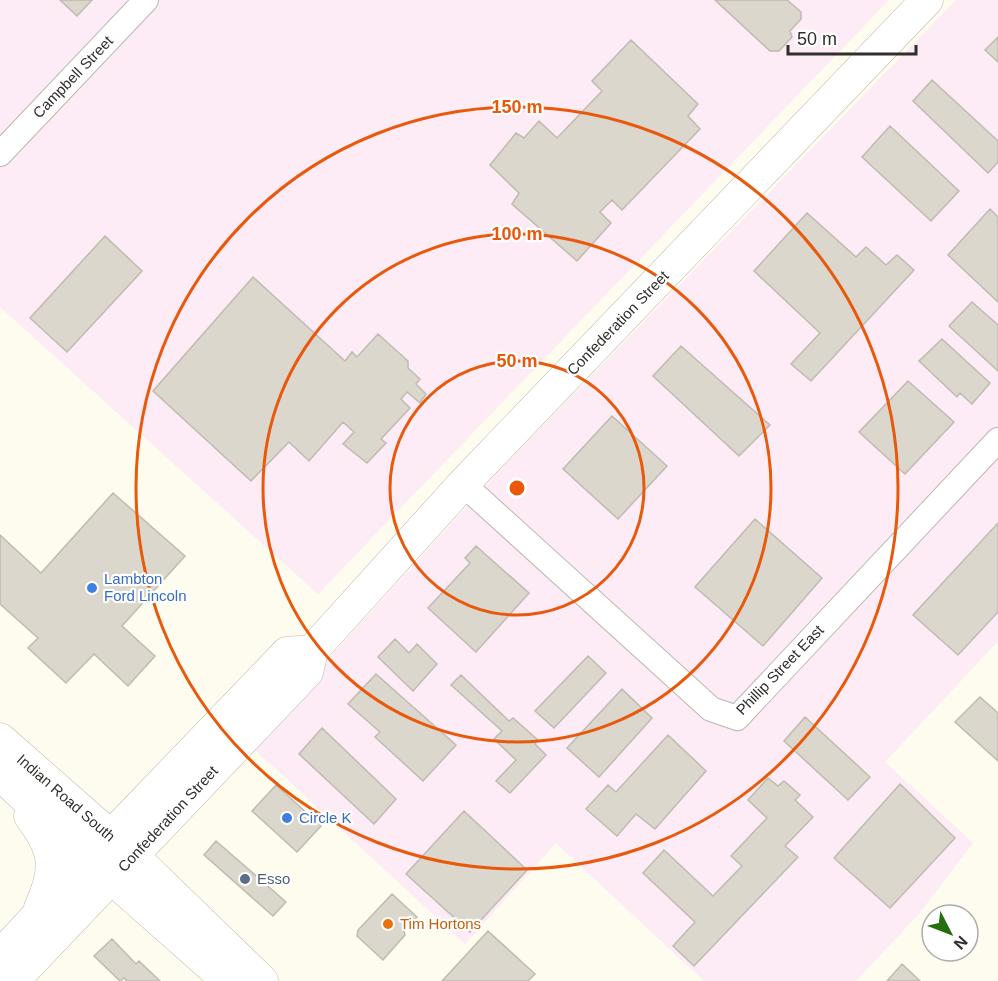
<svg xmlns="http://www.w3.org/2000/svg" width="998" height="981" viewBox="0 0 998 981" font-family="Helvetica,sans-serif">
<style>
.industrial{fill:#fdebf5}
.building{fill:#dbd7cc;stroke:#bebbb0;stroke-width:1.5}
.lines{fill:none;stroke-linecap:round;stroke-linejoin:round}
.minor-casing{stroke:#bcb8ad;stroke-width:26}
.major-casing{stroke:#bcb8ad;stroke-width:33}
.minor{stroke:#fff;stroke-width:24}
.major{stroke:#fff;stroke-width:32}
.ring{fill:none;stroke:#e8590c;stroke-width:3}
.shop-dot{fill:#3f7fe0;stroke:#fff;stroke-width:2}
.service-dot{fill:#5c6f8a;stroke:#fff;stroke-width:2}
.food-dot{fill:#e8710a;stroke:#fff;stroke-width:2}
.labels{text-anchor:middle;stroke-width:4.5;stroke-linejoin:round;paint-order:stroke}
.street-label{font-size:15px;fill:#312f2b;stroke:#fff}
.shop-label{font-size:15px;fill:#366cbe;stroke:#fff;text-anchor:start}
.service-label{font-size:15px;fill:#4e5e75;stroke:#fff;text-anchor:start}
.food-label{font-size:15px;fill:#c56008;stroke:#fff;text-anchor:start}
.centre{fill:#e8590c;stroke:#fff;stroke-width:3}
.ring-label{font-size:18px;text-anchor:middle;font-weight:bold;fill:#e8590c;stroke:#fff;stroke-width:4.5;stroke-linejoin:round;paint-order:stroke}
</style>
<rect width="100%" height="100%" fill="#fefbef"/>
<!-- industrial -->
<path class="industrial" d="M 0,0 L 889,0 L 318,594 L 0,307 Z
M 956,0 L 998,0 L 998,641 L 885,762 L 973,843 L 918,915 L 856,981 L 704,981 L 556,843 L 465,944 L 250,745 L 499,471 Z"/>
<!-- building -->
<path class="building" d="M 60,0 L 92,0 L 77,16 Z
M 715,0 L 787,0 L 801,12 L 801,19 L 790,31 L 792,37 L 779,51 L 770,51 Z
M 998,37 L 998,62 L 985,50 Z
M 631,40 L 698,104 L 688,116 L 700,129 L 622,210 L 612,200 L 600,212 L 611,223 L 577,261 L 512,204 L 519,193 L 490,165 L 516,133 L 524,138 L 539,121 L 557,138 L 602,91 L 592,81 Z
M 932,80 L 998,141 L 998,162 L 988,173 L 913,101 Z
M 890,126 L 959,191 L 931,221 L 862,157 Z
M 990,209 L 998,217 L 998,302 L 948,255 Z
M 807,213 L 856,257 L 866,247 L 886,265 L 897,255 L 914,270 L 811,381 L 791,364 L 820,333 L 754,271 Z
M 105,236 L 142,271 L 67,352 L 30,318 Z
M 253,277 L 345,361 L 352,352 L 357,357 L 378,334 L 408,361 L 408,368 L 420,379 L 416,384 L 426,394 L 420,403 L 407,392 L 401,399 L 410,408 L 381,439 L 386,443 L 367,463 L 343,444 L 354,432 L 343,422 L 309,461 L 289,442 L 251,481 L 153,391 Z
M 972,302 L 998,325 L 998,371 L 949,326 Z
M 942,339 L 990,383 L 972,404 L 960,393 L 957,397 L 919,361 Z
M 681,346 L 770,425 L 739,456 L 653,376 Z
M 908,381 L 954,422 L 905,474 L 859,432 Z
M 612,416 L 667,466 L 618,519 L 563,469 Z
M 113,493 L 185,556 L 122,626 L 155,656 L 128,686 L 94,654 L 66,683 L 28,648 L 38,638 L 0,604 L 0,535 L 41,573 Z
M 755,519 L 822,578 L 763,646 L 695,587 Z
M 998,523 L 998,612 L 958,655 L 913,615 Z
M 476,546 L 529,593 L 476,652 L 428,608 L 470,563 L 465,558 Z
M 395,639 L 409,653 L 417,644 L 437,664 L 413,691 L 378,657 Z
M 588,656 L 606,673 L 554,728 L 535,711 Z
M 376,674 L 456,745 L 423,781 L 375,737 L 380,732 L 348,704 Z
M 461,675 L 509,721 L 513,718 L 538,740 L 535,744 L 546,755 L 510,793 L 496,781 L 516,760 L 494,739 L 502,731 L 451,685 Z
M 622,689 L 652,718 L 599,777 L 567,748 Z
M 980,697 L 998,713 L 998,761 L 955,722 Z
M 805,717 L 870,777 L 848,800 L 784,741 Z
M 322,728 L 396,799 L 374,824 L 299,754 Z
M 668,735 L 706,771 L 655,829 L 636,814 L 617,836 L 586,809 L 608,785 L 616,792 Z
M 768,778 L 778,786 L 784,781 L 800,795 L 795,800 L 813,817 L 785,846 L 798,857 L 694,966 L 673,946 L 695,922 L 643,873 L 664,850 L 713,896 L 742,866 L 731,856 L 767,818 L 748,800 Z
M 900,784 L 955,838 L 890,908 L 834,858 Z
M 276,785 L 321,826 L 297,852 L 252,811 Z
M 464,811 L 527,870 L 470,932 L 406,874 Z
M 216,841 L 286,902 L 273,916 L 204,855 Z
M 392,894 L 417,917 L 404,931 L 405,935 L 383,960 L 357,936 L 358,930 Z
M 488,931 L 535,974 L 528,981 L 442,981 Z
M 112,939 L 136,964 L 139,961 L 160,981 L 127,981 L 124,978 L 120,981 L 94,956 Z
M 902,964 L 920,981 L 887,981 Z"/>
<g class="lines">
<defs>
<path id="minor" d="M 0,154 L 146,0
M 463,484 L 711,709 L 737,718 L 998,440"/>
<path id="major" d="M 0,739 L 133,856 L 262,981
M 0,774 L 90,859 L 228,981
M 30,816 C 56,850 58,869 40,908
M 0,956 L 113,834 L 287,653 L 312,651
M 13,981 L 307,672 L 312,651 L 463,484 L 927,0"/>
</defs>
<!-- minor casing -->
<use href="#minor" class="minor-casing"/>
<!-- major casing -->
<use href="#major" class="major-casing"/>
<!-- minor -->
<use href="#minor" class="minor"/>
<!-- major -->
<use href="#major" class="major"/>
</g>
<!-- distance rings -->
<g class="ring">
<circle cx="517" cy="488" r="127"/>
<circle cx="517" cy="488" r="254"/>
<circle cx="517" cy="488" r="381"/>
</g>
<!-- markers -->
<g class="shop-dot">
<circle cx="92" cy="588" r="6"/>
<circle cx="287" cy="818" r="6"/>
</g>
<circle class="service-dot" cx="245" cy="879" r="6"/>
<circle class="food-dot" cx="388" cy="924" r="6"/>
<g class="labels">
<!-- street labels -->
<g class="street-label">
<text transform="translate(73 77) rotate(-46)" y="5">Campbell Street</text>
<text transform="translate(618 323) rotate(-46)" y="5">Confederation Street</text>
<text transform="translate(780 670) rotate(-46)" y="5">Phillip Street East</text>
<text transform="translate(66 798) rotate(41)" y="5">Indian Road South</text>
<text transform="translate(168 819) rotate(-47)" y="5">Confederation Street</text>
</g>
<!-- shop labels -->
<g class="shop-label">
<text x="104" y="584">Lambton<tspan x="104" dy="17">Ford Lincoln</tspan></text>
<text x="299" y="823">Circle K</text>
</g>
<!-- service labels -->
<g class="service-label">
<text x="257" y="884">Esso</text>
</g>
<!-- food labels -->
<g class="food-label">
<text x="400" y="929">Tim Hortons</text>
</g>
</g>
<circle cx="517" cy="488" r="9" class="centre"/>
<g class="ring-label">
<text x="517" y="113">150 m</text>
<text x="517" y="240">100 m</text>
<text x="517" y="367">50 m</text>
</g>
<!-- north arrow -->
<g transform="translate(950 933) rotate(132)"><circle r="28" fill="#ffffff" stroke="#adacaa" stroke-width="1.5"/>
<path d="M0-4.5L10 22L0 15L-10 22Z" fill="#266e0e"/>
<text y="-9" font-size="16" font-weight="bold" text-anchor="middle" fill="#312f2b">N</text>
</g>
<!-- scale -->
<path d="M788 45v9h128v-9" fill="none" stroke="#312f2b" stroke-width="3"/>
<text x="797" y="45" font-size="18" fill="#312f2b" stroke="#ffffff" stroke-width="4.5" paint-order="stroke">50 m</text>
</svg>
